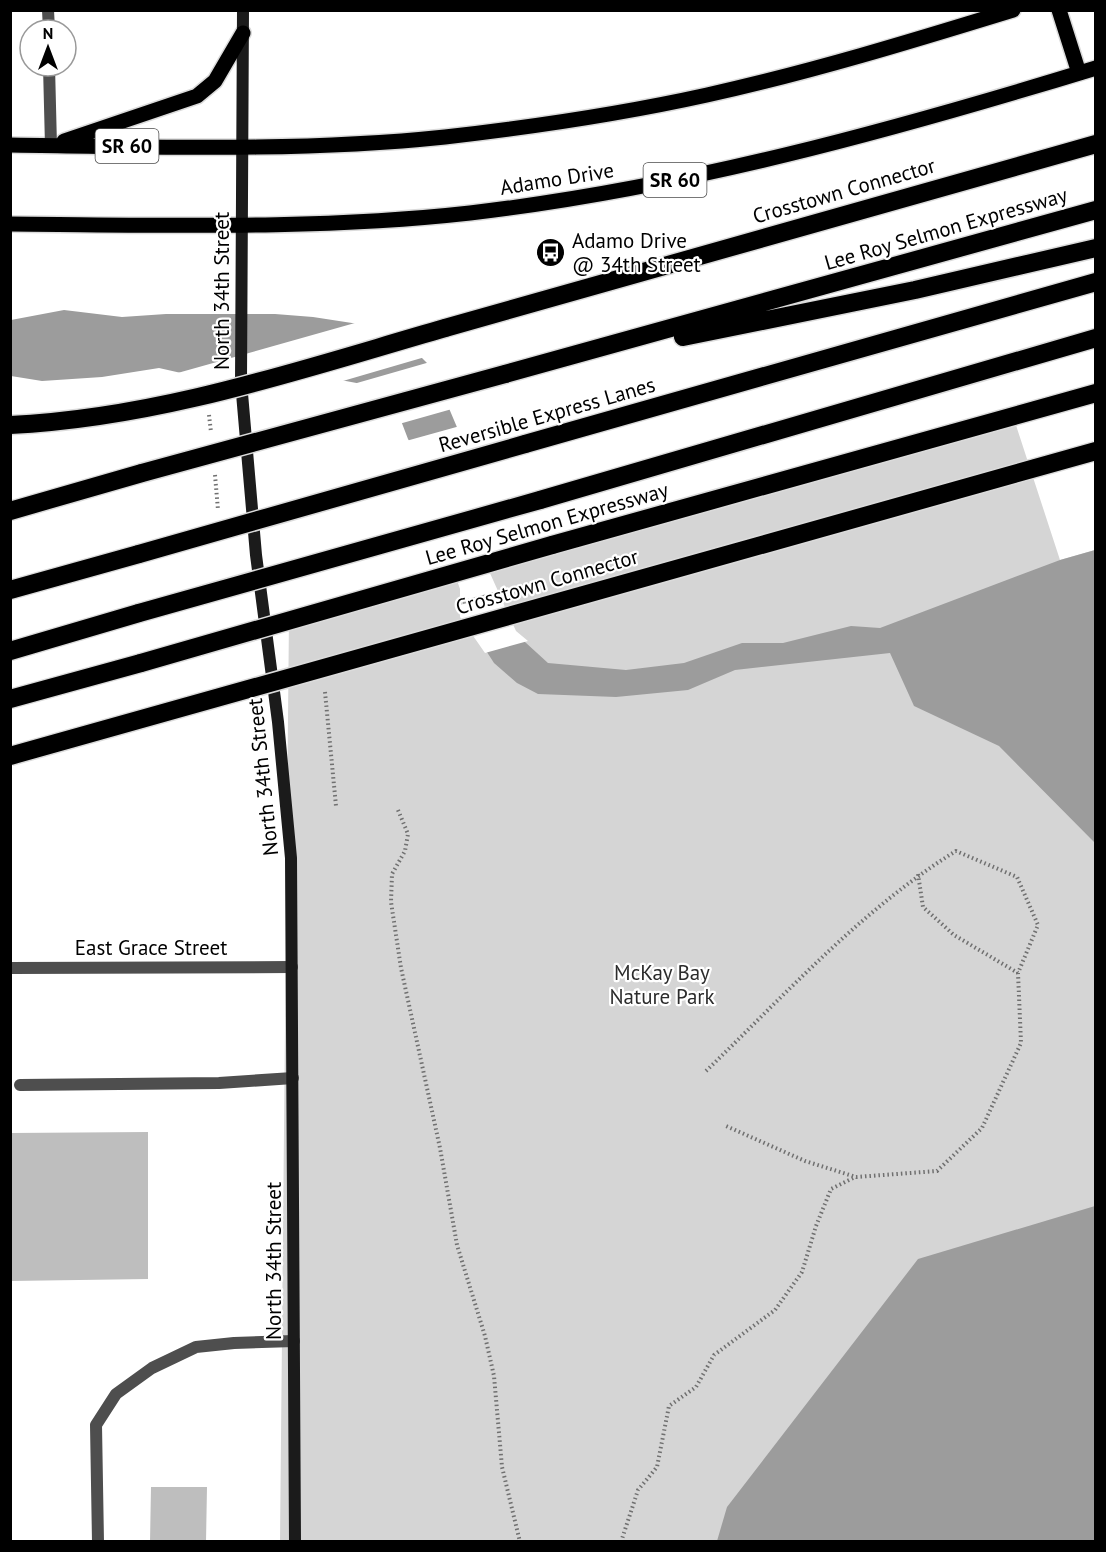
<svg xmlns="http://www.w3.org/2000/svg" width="1106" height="1552" viewBox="0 0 1106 1552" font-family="'PT Sans',sans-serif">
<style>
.green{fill:#d5d5d5}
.water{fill:#9c9c9c}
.pier{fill:#fff}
.building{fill:#bebebe}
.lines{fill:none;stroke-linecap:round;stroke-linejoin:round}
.primary-casing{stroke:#dbdbdb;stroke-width:18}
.highway-casing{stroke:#dbdbdb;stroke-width:21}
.path{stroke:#707070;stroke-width:4;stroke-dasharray:1.5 3;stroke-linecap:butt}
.lane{stroke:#4e4e4e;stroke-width:12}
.street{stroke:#4e4e4e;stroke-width:12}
.secondary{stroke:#1b1b1b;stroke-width:12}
.primary{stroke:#000;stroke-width:15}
.highway{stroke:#000;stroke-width:18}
.highway-bridge-casing{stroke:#dbdbdb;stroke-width:21;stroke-linecap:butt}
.highway-bridge{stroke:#000;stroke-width:18}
.labels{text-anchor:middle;stroke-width:4.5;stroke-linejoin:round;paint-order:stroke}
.shield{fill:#fff;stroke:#4c4c4c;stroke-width:1.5}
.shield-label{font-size:20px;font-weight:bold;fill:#000}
.street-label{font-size:21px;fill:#000;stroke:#fff}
.poi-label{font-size:21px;fill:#000;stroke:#fff;text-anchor:start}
.park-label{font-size:21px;fill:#2c2c2c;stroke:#fff}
</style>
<rect width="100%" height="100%" fill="#fff"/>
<!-- green -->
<path class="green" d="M 1013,416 L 1060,560 L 1095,550 L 1095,1541 L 280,1542 L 289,616 Z"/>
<!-- water -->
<path class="water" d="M 64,310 L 122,317 L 166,314 L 275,314 L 313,317 L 378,327 L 412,348 L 432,368 L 459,432 L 486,572 L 500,606 L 514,632 L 548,663 L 626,670 L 684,663 L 742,643 L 783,643 L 851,626 L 880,628 L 1060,560 L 1095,550 L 1095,843 L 999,746 L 914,706 L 890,653 L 735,670 L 688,690 L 616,697 L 538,694 L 517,683 L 494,663 L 463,615 L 463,589 L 446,524 L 418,456 L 408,439 L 395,405 L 367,385 L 330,378 L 190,375 L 159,368 L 102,377 L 42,381 L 11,376 L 11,320 Z
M 1095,1206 L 1095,1541 L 717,1541 L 727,1507 L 918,1259 Z"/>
<!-- pier -->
<path class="pier" d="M 362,321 L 379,325 L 413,345 L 425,357 L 336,383 L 275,375 L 190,378 L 174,374 Z
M 430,362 L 435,367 L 452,409 L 399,424 L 392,407 L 366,388 L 350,385 Z
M 460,426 L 476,483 L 489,571 L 498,591 L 460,601 L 460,589 L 446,549 L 443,525 L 429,498 L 416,457 L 406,441 Z
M 499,594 L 516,631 L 528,641 L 485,653 L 460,617 L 460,605 Z"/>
<!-- building -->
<path class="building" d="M 148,1132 L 148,1279 L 10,1281 L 10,1133 Z
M 151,1487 L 207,1487 L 206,1542 L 150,1542 Z"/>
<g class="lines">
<defs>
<path id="primary" d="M 1059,10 L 1079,73
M 64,141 L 197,96 L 215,81 L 243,33
M 10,145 C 155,147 301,152 445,137 C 533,127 621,114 707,95 C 811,72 912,41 1013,10
M 10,224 C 163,225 318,230 470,213 C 684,188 890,131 1096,68"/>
<path id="highway" d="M 445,328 L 1096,144
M 683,337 L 915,290 L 1096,248
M 505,374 L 1096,210
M 525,444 L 1096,282
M 540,500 L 1096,338
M 10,511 L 142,473
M 552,545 L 1096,393
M 10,590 L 139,554
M 10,651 L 139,613
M 10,699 L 141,663"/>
</defs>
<!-- primary casing -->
<use href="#primary" class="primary-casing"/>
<!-- highway casing -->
<use href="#highway" class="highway-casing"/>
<!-- path -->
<path class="path" d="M 209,415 L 211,432
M 215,475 L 218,510
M 325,692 L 336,806
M 398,810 L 408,834 L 405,851 L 392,874 L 391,902 L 401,968 L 440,1148 L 457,1245 L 485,1336 L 494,1376 L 502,1467 L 520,1542
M 918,874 L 923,907 L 954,935 L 1018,973
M 706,1071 C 785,995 862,909 956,851 L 1017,877 L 1038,925 L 1018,973 L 1021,1043 L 982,1128 L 937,1171 L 856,1177 L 805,1161 L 726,1126
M 621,1542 L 638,1490 L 657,1467 L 669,1406 L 696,1387 L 714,1355 L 775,1310 L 802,1272 L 816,1226 L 831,1189 L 855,1177"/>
<!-- lane -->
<path class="lane" d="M 48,10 L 49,30
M 49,66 L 51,146
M 20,1085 L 219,1083 L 293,1078
M 98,1542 L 96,1425 L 116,1394 L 152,1368 L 196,1347 L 234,1343 L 294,1341"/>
<!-- street -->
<path class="street" d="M 10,968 L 292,967"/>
<!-- secondary -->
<path class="secondary" d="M 243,10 L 241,382 L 256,555 L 278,722 L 291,858 L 295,1542"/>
<!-- primary -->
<use href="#primary" class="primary"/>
<!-- highway -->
<use href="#highway" class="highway"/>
<defs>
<path id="highway-bridge" d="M 10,425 C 160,418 302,369 445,328
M 142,473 L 505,374
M 139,554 L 525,444
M 139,613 L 540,500
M 141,663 L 552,545
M 10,756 L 1096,451"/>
</defs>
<!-- highway-bridge casing -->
<use href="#highway-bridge" class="highway-bridge-casing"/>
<!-- highway-bridge -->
<use href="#highway-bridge" class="highway-bridge"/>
</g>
<!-- icons -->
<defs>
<symbol id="bus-disc" viewBox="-11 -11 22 22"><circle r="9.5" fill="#000" stroke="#fff"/><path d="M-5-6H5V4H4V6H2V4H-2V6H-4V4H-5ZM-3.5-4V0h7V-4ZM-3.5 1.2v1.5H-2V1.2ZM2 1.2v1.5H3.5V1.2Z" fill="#fff"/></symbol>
</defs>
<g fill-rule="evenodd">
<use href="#bus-disc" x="534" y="236" width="33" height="33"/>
</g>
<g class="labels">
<!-- shield labels -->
<g class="shield">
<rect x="95.5" y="129" width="63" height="34" rx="4.5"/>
<rect x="643.5" y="163" width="63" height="34" rx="4.5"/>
</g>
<g class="shield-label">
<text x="127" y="153">SR 60</text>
<text x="675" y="187">SR 60</text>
</g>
<!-- street labels -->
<g class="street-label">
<text transform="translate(557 179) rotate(-9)" y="7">Adamo Drive</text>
<text transform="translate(844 191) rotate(-16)" y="7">Crosstown Connector</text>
<text transform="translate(946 229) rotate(-16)" y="7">Lee Roy Selmon Expressway</text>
<text transform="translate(222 291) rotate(-90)" y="7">North 34th Street</text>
<text transform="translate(547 415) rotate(-16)" y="7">Reversible Express Lanes</text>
<text transform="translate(547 524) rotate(-16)" y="7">Lee Roy Selmon Expressway</text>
<text transform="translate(547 582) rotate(-16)" y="7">Crosstown Connector</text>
<text transform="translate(263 777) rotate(-96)" y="7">North 34th Street</text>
<text x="151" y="955">East Grace Street</text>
<text transform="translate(274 1261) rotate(-90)" y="7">North 34th Street</text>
</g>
<!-- poi labels -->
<g class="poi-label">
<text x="572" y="248">Adamo Drive<tspan x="572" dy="24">@ 34th Street</tspan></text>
</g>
<!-- park labels -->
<g class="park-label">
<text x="662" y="980">McKay Bay<tspan x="662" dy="24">Nature Park</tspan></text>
</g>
</g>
<!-- border -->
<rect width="1106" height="1552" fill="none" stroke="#000000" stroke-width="24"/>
<!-- north arrow -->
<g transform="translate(48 48)"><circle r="28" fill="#ffffff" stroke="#999999" stroke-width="1.5"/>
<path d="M0-4.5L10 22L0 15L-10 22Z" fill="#000000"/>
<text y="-9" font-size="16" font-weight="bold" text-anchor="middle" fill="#000000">N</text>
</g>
</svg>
